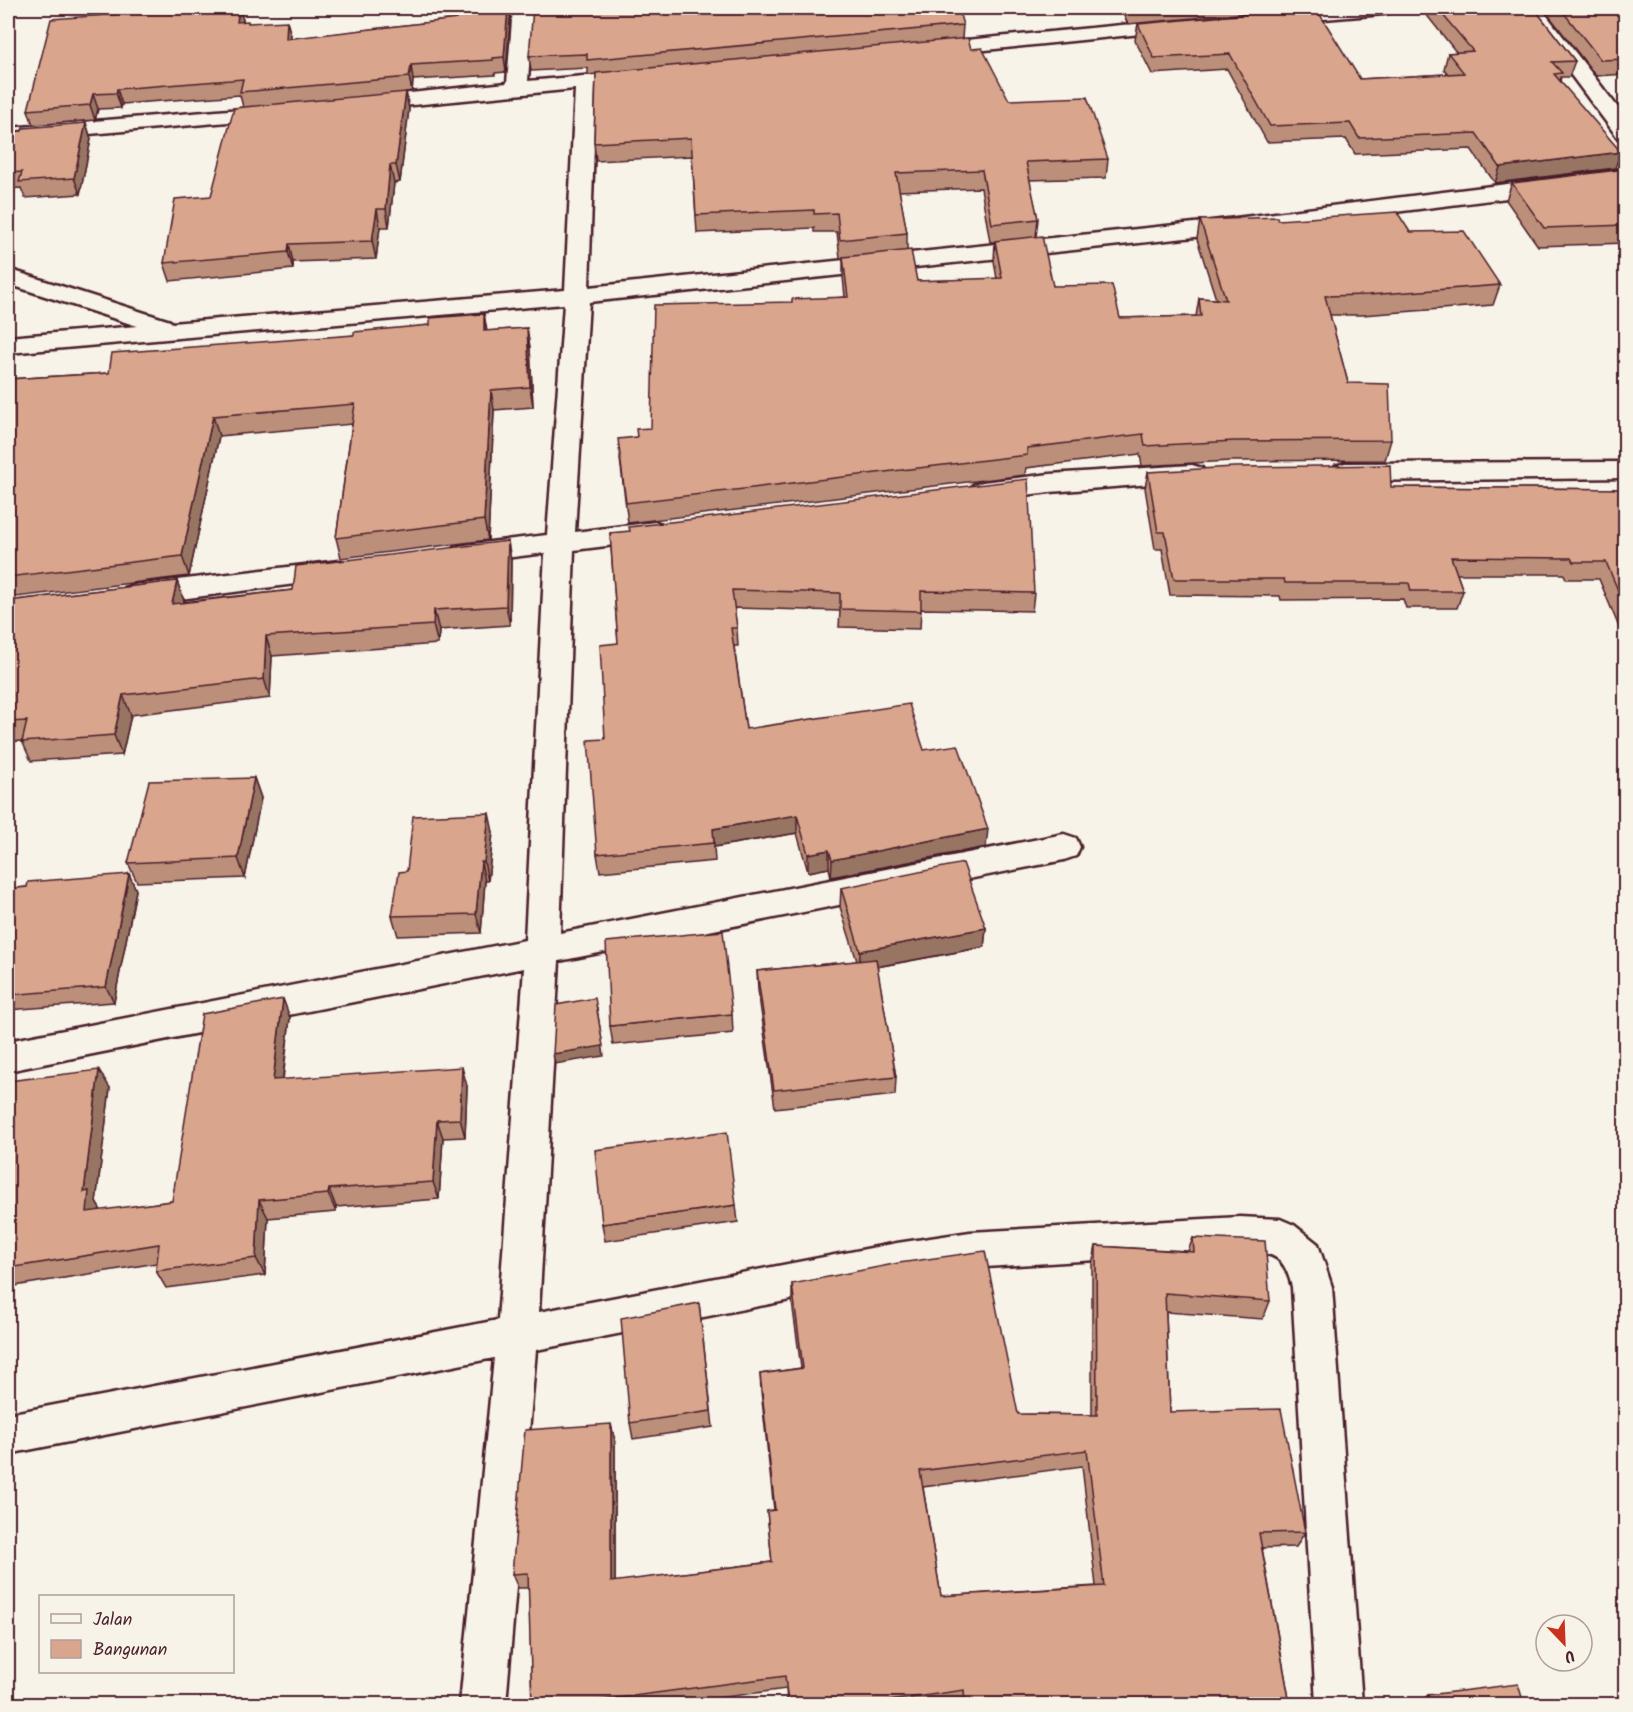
<svg xmlns="http://www.w3.org/2000/svg" width="1633" height="1712" viewBox="0 0 1633 1712" font-family="Kalam,sans-serif">
<style>
.lines{fill:none;stroke-linecap:round;stroke-linejoin:round}
.minor-casing{stroke:#4a1f2b;stroke-width:5}
.minor{fill:#f7f3e8;fill-rule:evenodd}
.wall{fill:#bb8f79;stroke:#4a1f2b;stroke-width:1.5;fill-rule:evenodd}
.shaded-wall{fill:#987463;stroke:#4a1f2b;stroke-width:1.5}
.building{fill:#d9a68d;stroke:#4a1f2b;stroke-width:1.5;fill-rule:evenodd}
</style>
<rect width="100%" height="100%" fill="#f7f3e8"/>
<filter id="ink" filterUnits="userSpaceOnUse"><feTurbulence type="fractalNoise" baseFrequency=".0167" numOctaves="2"/><feDisplacementMap in="SourceGraphic" scale="12" xChannelSelector="R" yChannelSelector="G"/><feConvolveMatrix kernelMatrix="1 2 1 2 8 2 1 2 1" color-interpolation-filters="sRGB"/></filter>
<g filter="url(#ink)">
<g class="lines">
<defs>
<path id="minor" d="M 513,8 L 533,8 L 528,81 L 606,74 L 613,76 L 617,80 L 613,84 L 596,87 L 589,287 L 1204,222 L 1626,169 L 1626,183 L 1204,236 L 589,302 L 575,532 L 655,522 L 665,525 L 669,531 L 665,537 L 655,540 L 574,550 L 560,933 L 1064,834 L 1076,838 L 1080,847 L 1076,856 L 1064,860 L 559,961 L 539,1312 L 897,1243 L 970,1232 L 1240,1217 L 1280,1219 L 1294,1225 L 1318,1244 L 1332,1287 L 1362,1704 L 1316,1704 L 1292,1287 C 1283,1252 1273,1254 1240,1251 L 970,1268 L 897,1279 L 536,1350 L 506,1704 L 460,1704 L 494,1358 L 8,1454 L 8,1414 L 498,1320 L 524,968 L 8,1071 L 8,1041 L 525,940 L 545,553 L 465,563 L 455,561 L 451,554 L 455,547 L 465,545 L 547,535 L 564,304 L 8,353 L 8,337 L 137,326 L 8,284 L 8,269 L 170,321 L 172,323 L 565,290 L 575,89 L 362,110 L 354,109 L 351,104 L 354,99 L 362,98 L 507,83 Z
M 1318,8 L 1394,8 L 1391,12 L 1384,14 L 1276,23 L 1269,21 L 1266,17 L 1269,13 Z
M 1521,8 L 1541,8 L 1626,118 L 1626,139 L 1618,138 Z
M 1183,19 L 1190,21 L 1193,25 L 1190,29 L 926,56 L 919,54 L 916,50 L 919,46 L 926,44 Z
M 278,106 L 286,107 L 289,112 L 286,117 L 8,141 L 8,128 Z
M 1626,462 L 1626,478 L 1345,481 L 1335,478 L 1331,472 L 1335,466 L 1345,463 Z
M 1192,465 L 1202,468 L 1206,474 L 1202,480 L 1050,492 L 983,500 L 973,497 L 969,491 L 973,485 L 983,482 L 1050,474 Z
M 339,561 L 349,563 L 353,570 L 349,577 L 134,605 L 124,602 L 120,595 L 124,588 L 134,585 Z"/>
</defs>
<!-- minor casing -->
<use href="#minor" class="minor-casing"/>
<!-- minor -->
<use href="#minor" class="minor"/>
</g>
<!-- wall -->
<path class="wall" d="M 458,8 L 511,8 L 506,72 L 495,73 L 495,75 L 413,80 L 412,91 L 406,92 L 409,109 L 400,182 L 394,183 L 389,227 L 380,227 L 376,259 L 293,262 L 293,269 L 170,281 L 164,263 L 211,196 L 243,107 L 240,95 L 122,104 L 121,108 L 98,109 L 95,120 L 33,125 L 28,110 L 243,20 L 243,21 L 249,23 L 291,35 L 290,39 L 457,19 Z
M 1120,8 L 1303,8 L 1128,24 Z
M 1421,8 L 1534,8 L 1575,61 L 1569,77 L 1561,77 L 1560,81 L 1615,168 L 1495,183 L 1471,149 L 1355,154 L 1346,139 L 1267,142 L 1227,69 L 1152,74 L 1135,40 L 1138,24 L 1360,79 L 1448,74 L 1444,69 L 1448,53 L 1457,53 Z
M 1543,8 L 1626,8 L 1626,74 L 1596,76 Z
M 963,25 L 962,39 L 971,49 L 1009,100 L 1108,159 L 1106,178 L 1029,180 L 1038,219 L 1036,237 L 1053,286 L 1120,318 L 1196,316 L 1199,298 L 1216,299 L 1197,239 L 1200,220 L 1278,220 L 1410,232 L 1500,285 L 1493,305 L 1362,315 L 1330,315 L 1348,383 L 1391,440 L 1385,460 L 1230,461 L 1142,466 L 1140,454 L 1026,468 L 1025,475 L 628,523 L 620,459 L 636,437 L 651,428 L 792,302 L 845,297 L 843,277 L 843,258 L 840,258 L 837,232 L 814,232 L 814,228 L 697,233 L 692,156 L 596,161 L 594,143 L 596,74 L 588,75 L 588,68 L 531,71 L 529,56 ZM 981,188 L 990,242 L 995,242 L 994,261 L 997,279 L 917,281 L 907,251 L 907,233 L 899,191 Z
M 86,123 L 91,139 L 80,194 L 25,198 L 21,188 L 8,189 L 8,132 Z
M 1626,169 L 1626,243 L 1538,246 L 1506,200 L 1512,183 Z
M 484,314 L 487,331 L 527,328 L 530,348 L 533,407 L 494,410 L 488,540 L 341,558 L 336,538 L 352,424 L 219,436 L 189,576 L 8,598 L 8,379 L 109,373 L 354,335 L 430,325 Z
M 1148,472 L 1391,487 L 1626,489 L 1626,644 L 1599,579 L 1566,579 L 1564,574 L 1457,574 L 1463,591 L 1457,608 L 1406,608 L 1403,599 L 1281,600 L 1280,596 L 1170,595 L 1162,549 L 1155,549 L 1145,488 Z
M 610,533 L 1034,593 L 1032,611 L 921,609 L 920,629 L 839,627 L 840,611 L 734,608 L 737,628 L 738,646 L 734,646 L 746,729 L 924,750 L 986,847 L 831,877 L 829,868 L 808,872 L 797,833 L 714,847 L 715,861 L 600,872 L 597,854 L 605,739 L 618,643 Z
M 511,560 L 510,625 L 439,630 L 438,644 L 272,656 L 270,698 L 131,715 L 122,755 L 31,761 L 22,741 L 8,742 L 8,601 L 177,581 L 184,601 L 183,602 L 293,590 Z
M 254,778 L 261,798 L 245,878 L 137,882 L 128,863 Z
M 493,832 L 488,881 L 485,881 L 481,933 L 398,936 L 392,916 L 407,871 Z
M 129,874 L 136,890 L 114,1002 L 8,1010 L 8,889 L 27,887 Z
M 841,888 L 986,928 L 984,947 L 877,967 L 896,1077 L 895,1095 L 775,1108 L 758,990 L 757,971 L 857,961 L 840,907 Z
M 283,999 L 290,1018 L 283,1080 L 467,1086 L 465,1137 L 443,1138 L 439,1199 L 336,1207 L 336,1212 L 268,1218 L 265,1275 L 166,1288 L 156,1271 L 157,1263 L 8,1287 L 8,1081 L 110,1088 L 96,1202 L 100,1209 L 100,1211 L 172,1201 Z
M 732,1014 L 733,1033 L 613,1045 L 610,1026 Z
M 736,1205 L 738,1222 L 605,1241 L 602,1224 Z
M 1193,1238 L 1270,1301 L 1263,1319 L 1166,1312 L 1170,1412 L 1305,1532 L 1296,1547 L 1262,1548 L 1290,1704 L 961,1704 L 961,1703 L 954,1704 L 787,1704 L 786,1689 L 672,1704 L 532,1704 L 529,1588 L 518,1588 L 512,1574 L 615,1440 L 615,1582 L 772,1562 L 767,1511 L 774,1510 L 761,1391 L 760,1374 L 801,1368 L 792,1302 L 792,1284 L 1018,1414 L 1092,1415 L 1092,1264 L 1096,1246 L 1188,1251 ZM 1082,1466 L 1096,1586 L 941,1596 L 923,1487 Z
M 699,1303 L 713,1427 L 633,1439 L 630,1423 Z
M 1428,1695 L 1431,1704 L 1419,1704 Z"/>
<!-- shaded-wall -->
<path class="shaded-wall" d="M 239,8 L 240,8 L 243,20 L 241,36 L 237,22 Z
M 508,8 L 511,8 L 506,72 L 504,57 Z
M 287,21 L 291,35 L 289,54 L 286,39 Z
M 411,65 L 413,80 L 412,91 L 409,77 Z
M 117,89 L 122,104 L 121,108 L 116,93 Z
M 406,92 L 409,109 L 400,182 L 396,165 Z
M 93,94 L 98,109 L 95,120 L 90,105 Z
M 86,123 L 91,139 L 80,194 L 74,178 Z
M 1621,152 L 1615,168 L 1495,183 L 1500,167 Z
M 390,165 L 394,183 L 389,227 L 386,209 Z
M 377,209 L 380,227 L 376,259 L 372,241 Z
M 289,244 L 293,262 L 293,269 L 288,252 Z
M 484,314 L 487,334 L 484,331 Z
M 527,328 L 530,348 L 533,407 L 530,387 Z
M 491,390 L 494,410 L 488,540 L 484,520 Z
M 213,416 L 219,436 L 189,576 L 182,556 Z
M 508,541 L 511,560 L 510,625 L 506,606 Z
M 177,581 L 184,601 L 179,624 L 172,604 Z
M 434,610 L 439,630 L 438,644 L 433,625 Z
M 266,636 L 272,656 L 270,698 L 264,679 Z
M 123,695 L 131,715 L 122,755 L 114,735 Z
M 254,778 L 261,798 L 245,878 L 238,858 Z
M 489,813 L 493,832 L 488,881 L 484,862 Z
M 797,815 L 797,833 L 714,847 L 713,829 Z
M 988,829 L 986,847 L 831,877 L 832,860 Z
M 829,850 L 829,868 L 808,872 L 808,854 Z
M 481,862 L 485,881 L 481,933 L 476,914 Z
M 129,874 L 136,890 L 114,1002 L 106,987 Z
M 986,928 L 984,947 L 859,970 L 860,951 Z
M 283,999 L 290,1018 L 280,1099 L 273,1080 Z
M 597,1008 L 604,1056 L 555,1064 L 553,1054 Z
M 462,1067 L 467,1086 L 465,1137 L 460,1119 Z
M 99,1070 L 110,1088 L 96,1202 L 100,1209 L 98,1230 L 87,1212 L 84,1192 Z
M 437,1120 L 443,1138 L 439,1199 L 433,1182 Z
M 329,1189 L 336,1207 L 336,1212 L 328,1194 Z
M 259,1200 L 268,1218 L 265,1275 L 256,1258 Z
M 611,1424 L 615,1440 L 615,1597 L 611,1582 Z"/>
<!-- building -->
<path class="building" d="M 205,8 L 239,8 L 237,22 L 248,21 L 248,23 L 287,21 L 286,39 L 457,19 L 458,8 L 508,8 L 504,57 L 493,58 L 493,60 L 411,65 L 409,77 L 240,92 L 243,79 L 117,89 L 116,93 L 93,94 L 90,105 L 28,110 L 51,19 Z
M 533,8 L 958,8 L 963,25 L 587,60 L 587,54 L 529,56 Z
M 1316,8 L 1360,79 L 1464,73 L 1448,53 L 1473,51 L 1437,8 L 1534,8 L 1575,61 L 1552,62 L 1562,73 L 1554,74 L 1621,152 L 1500,167 L 1476,133 L 1359,138 L 1350,123 L 1270,126 L 1230,54 L 1154,58 L 1138,24 Z
M 1560,8 L 1626,8 L 1626,59 L 1601,60 Z
M 968,38 L 971,49 L 982,48 L 1009,100 L 1087,97 L 1108,159 L 1026,162 L 1038,219 L 992,224 L 982,170 L 896,173 L 907,233 L 840,240 L 837,213 L 814,214 L 814,210 L 696,215 L 691,138 L 594,143 L 596,73 Z
M 406,92 L 396,165 L 390,165 L 386,209 L 377,209 L 372,241 L 289,244 L 288,252 L 164,263 L 175,199 L 211,196 L 234,108 Z
M 86,123 L 74,178 L 19,182 L 22,172 L 8,173 L 8,132 L 22,131 L 23,128 Z
M 1626,169 L 1626,225 L 1544,228 L 1512,183 Z
M 1397,212 L 1410,232 L 1464,231 L 1500,285 L 1368,295 L 1325,296 L 1348,383 L 1389,384 L 1391,440 L 1234,441 L 1145,446 L 1143,434 L 1027,448 L 1027,455 L 626,503 L 618,439 L 637,437 L 636,429 L 651,428 L 654,305 L 792,302 L 792,299 L 848,297 L 843,257 L 911,250 L 917,281 L 1002,278 L 995,241 L 1042,236 L 1053,286 L 1112,285 L 1120,318 L 1201,316 L 1199,298 L 1226,300 L 1200,220 L 1277,217 L 1278,220 Z
M 484,314 L 484,331 L 527,328 L 530,387 L 491,390 L 484,520 L 336,538 L 355,404 L 213,416 L 182,556 L 8,577 L 8,379 L 109,373 L 112,353 L 354,335 L 354,332 L 430,325 L 430,318 Z
M 1390,465 L 1391,487 L 1626,489 L 1626,609 L 1606,562 L 1573,562 L 1571,558 L 1451,557 L 1463,591 L 1411,591 L 1409,583 L 1285,583 L 1284,579 L 1174,579 L 1165,532 L 1158,532 L 1148,472 L 1234,467 Z
M 1028,479 L 1034,593 L 921,591 L 921,611 L 840,609 L 840,593 L 732,590 L 737,628 L 731,628 L 746,729 L 909,704 L 924,750 L 958,745 L 988,829 L 832,860 L 829,850 L 808,854 L 797,815 L 713,829 L 714,843 L 597,854 L 588,740 L 605,739 L 600,645 L 618,643 L 610,533 L 630,531 L 629,527 Z
M 508,541 L 506,606 L 434,610 L 433,625 L 266,636 L 264,679 L 123,695 L 114,735 L 22,742 L 27,721 L 8,722 L 8,601 L 177,581 L 172,604 L 293,590 L 296,566 Z
M 254,778 L 238,858 L 128,863 L 149,781 Z
M 489,813 L 484,862 L 481,862 L 476,914 L 392,916 L 399,872 L 407,871 L 413,816 Z
M 963,863 L 986,928 L 860,951 L 841,888 Z
M 129,874 L 106,987 L 8,995 L 8,889 L 27,887 L 28,882 Z
M 723,931 L 732,1014 L 610,1026 L 606,942 Z
M 876,959 L 896,1077 L 774,1090 L 757,971 Z
M 595,998 L 603,1046 L 553,1054 L 556,1005 Z
M 283,999 L 273,1080 L 462,1067 L 460,1119 L 437,1120 L 433,1182 L 329,1189 L 328,1194 L 259,1200 L 256,1258 L 156,1271 L 159,1244 L 8,1268 L 8,1081 L 99,1070 L 84,1192 L 89,1191 L 87,1212 L 172,1201 L 202,1014 Z
M 727,1132 L 736,1205 L 602,1224 L 595,1150 Z
M 1193,1238 L 1265,1241 L 1270,1301 L 1165,1293 L 1170,1412 L 1281,1409 L 1305,1532 L 1259,1533 L 1290,1704 L 965,1704 L 964,1690 L 875,1703 L 875,1704 L 788,1704 L 785,1676 L 573,1704 L 532,1704 L 528,1573 L 512,1574 L 525,1430 L 611,1424 L 611,1582 L 772,1562 L 767,1511 L 775,1510 L 760,1374 L 803,1368 L 792,1284 L 899,1263 L 985,1251 L 1018,1414 L 1097,1415 L 1096,1246 L 1194,1252 ZM 1087,1450 L 1104,1586 L 941,1596 L 920,1471 Z
M 699,1303 L 711,1411 L 630,1423 L 621,1318 Z
M 1518,1684 L 1524,1704 L 1431,1704 L 1428,1695 Z"/>
</g>
<!-- margin -->
<rect width="1633" height="1712" fill="none" stroke="#f7f3e8" stroke-width="30"/>
<rect x="15" y="15" width="1603" height="1682" fill="none" stroke="#4a1f2b" stroke-width="2" filter="url(#ink)"/>
<!-- legend -->
<rect x="39" y="1595" width="195" height="78" fill="#f7f3e8" stroke="#b29e9c" stroke-width="1.5"/>
<rect x="51" y="1614" width="30" height="9" fill="#f7f3e8" stroke="#b29e9c" stroke-width="1.5"/>
<text x="93" y="1625" font-size="18" fill="#4a1f2b">Jalan</text>
<rect x="51" y="1640" width="30" height="18" fill="#d9a68d" stroke="#b29e9c" stroke-width="1.5"/>
<text x="93" y="1655" font-size="18" fill="#4a1f2b">Bangunan</text>
<!-- north arrow -->
<g transform="translate(1564 1643) rotate(157)"><circle r="28" fill="#f7f3e8" stroke="#b29e9c" stroke-width="1.5"/>
<path d="M0-4.5L10 22L0 15L-10 22Z" fill="#c8321e"/>
<text y="-9" font-size="16" font-weight="bold" text-anchor="middle" fill="#4a1f2b">U</text>
</g>
</svg>
